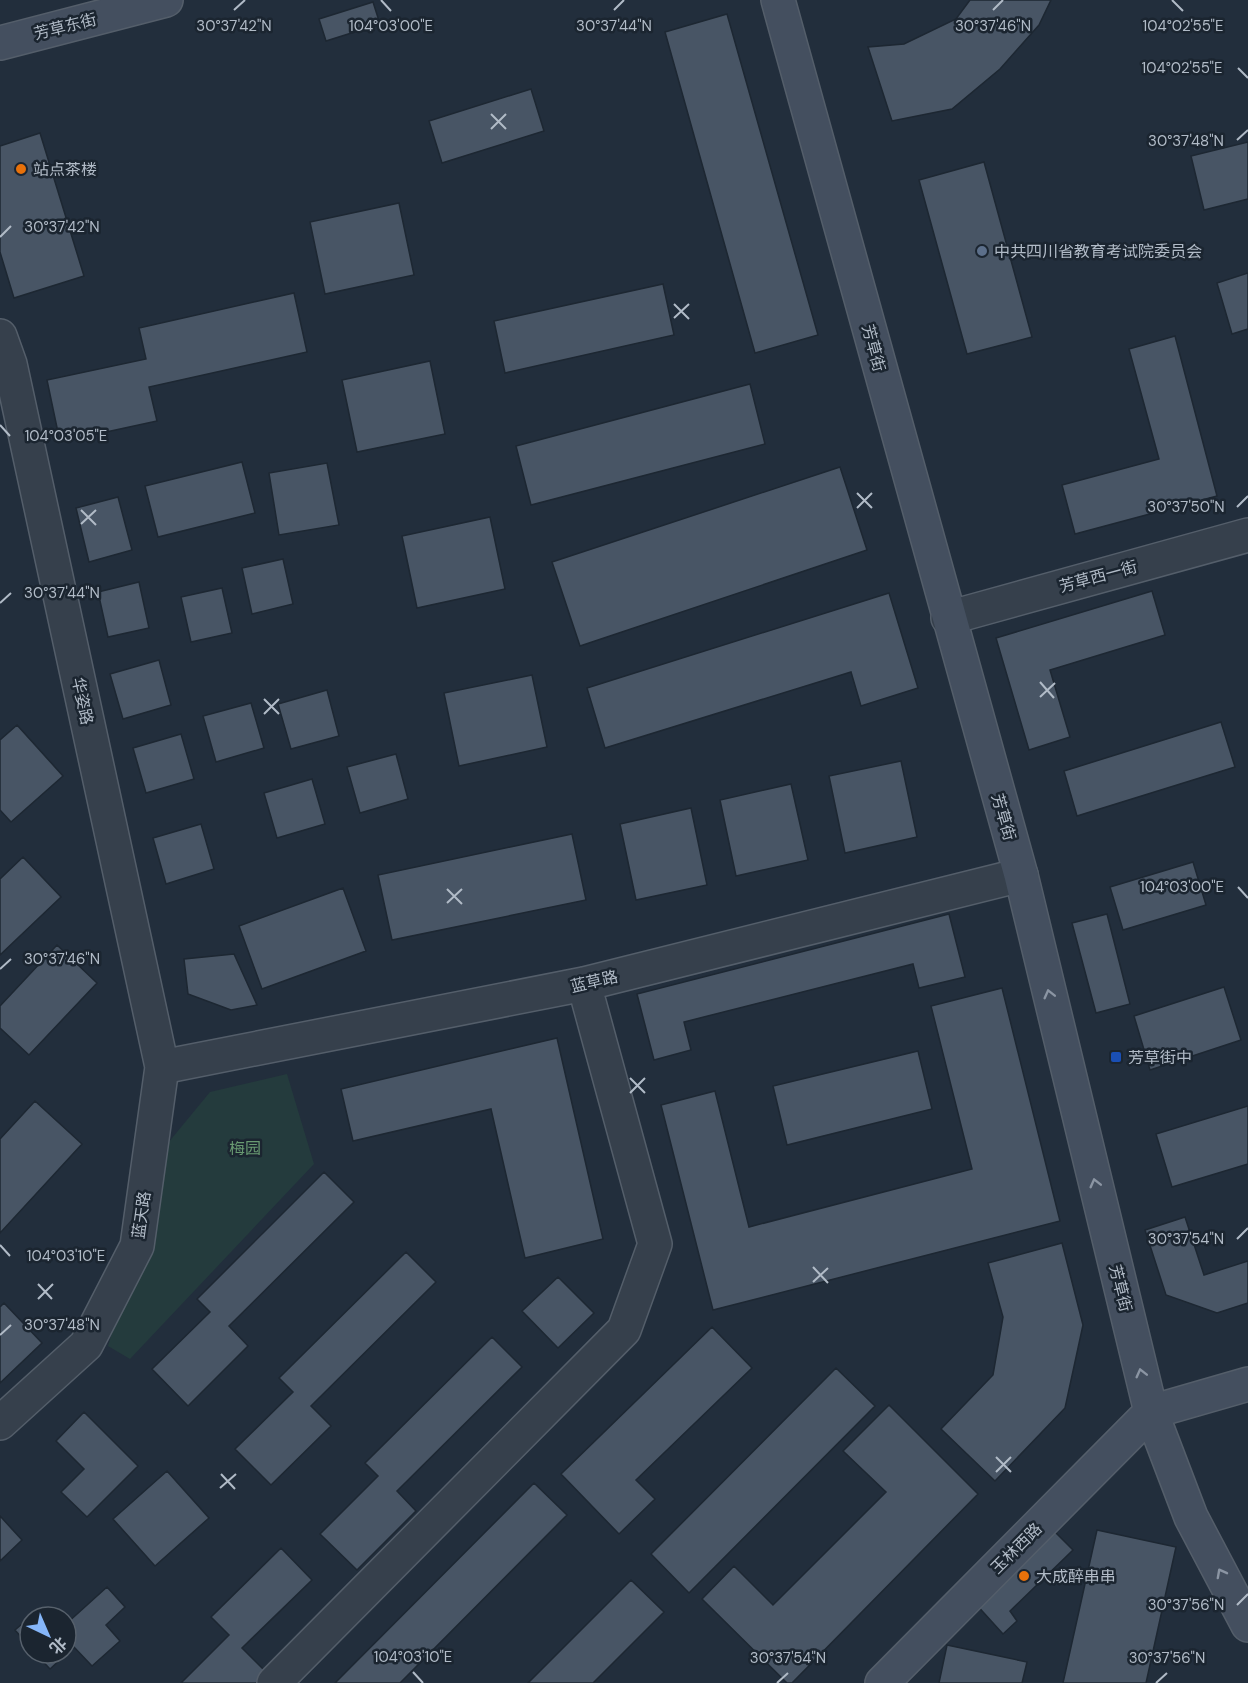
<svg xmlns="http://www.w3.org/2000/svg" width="1248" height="1683" viewBox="0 0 1248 1683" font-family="'DM Sans','Noto Sans SC',sans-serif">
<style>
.green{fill:#243b3d}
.building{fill:#485565;stroke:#1d2732;stroke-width:1.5}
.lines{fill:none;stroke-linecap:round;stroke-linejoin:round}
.street-casing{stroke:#545e6a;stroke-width:36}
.secondary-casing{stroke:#545e6a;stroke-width:36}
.street{stroke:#36404c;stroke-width:33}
.secondary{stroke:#444f5f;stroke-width:33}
.oneway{stroke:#8b95a3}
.ticks{fill:none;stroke:#b1bbc7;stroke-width:2}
.food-dot{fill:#e8710a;stroke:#1b2530;stroke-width:2}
.service-dot{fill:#5c6f8a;stroke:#1b2530;stroke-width:2}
.transit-dot{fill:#1a4fb4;stroke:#1b2530;stroke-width:2}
.labels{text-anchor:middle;stroke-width:5;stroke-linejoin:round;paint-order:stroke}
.street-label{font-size:16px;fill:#b1bbc7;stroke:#1b2530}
.poi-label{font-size:16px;fill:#b1bbc7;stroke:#1b2530;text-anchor:start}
.park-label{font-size:16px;fill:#689971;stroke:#1b2530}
.ticks-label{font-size:15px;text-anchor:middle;fill:#b1bbc7;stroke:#1b2530;stroke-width:5;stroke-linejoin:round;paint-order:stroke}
</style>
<rect width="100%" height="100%" fill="#222e3c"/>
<!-- green -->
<path class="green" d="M 287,1074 L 314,1164 L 130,1359 L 108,1346 L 168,1143 L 210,1092 Z"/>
<!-- building -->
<path class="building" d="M 970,0 L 1051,0 L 1039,25 L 1000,69 L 952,109 L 892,121 L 868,47 L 904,44 L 956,19 Z
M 373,2 L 380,24 L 326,41 L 319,19 Z
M 727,14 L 818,335 L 755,353 L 665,32 Z
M 531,89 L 544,131 L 442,163 L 429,121 Z
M 40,133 L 84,276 L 14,298 L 0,252 L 0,146 Z
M 1248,142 L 1248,199 L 1204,210 L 1191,156 Z
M 984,162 L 1032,337 L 967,354 L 919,180 Z
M 399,203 L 414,275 L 325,294 L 310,222 Z
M 1248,273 L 1248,329 L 1232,334 L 1217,283 Z
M 663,284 L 674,335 L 505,373 L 494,321 Z
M 294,293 L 307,352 L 149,387 L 157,421 L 60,442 L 47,380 L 146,359 L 139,328 Z
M 1175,336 L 1217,496 L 1075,534 L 1062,485 L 1159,459 L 1129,349 Z
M 430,361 L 445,434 L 357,452 L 342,380 Z
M 750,384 L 765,444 L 531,505 L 516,446 Z
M 242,462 L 255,513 L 158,537 L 145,486 Z
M 327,463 L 339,525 L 279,535 L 269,473 Z
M 840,467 L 867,550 L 580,646 L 552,562 Z
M 118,497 L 132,550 L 89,562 L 76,508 Z
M 490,517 L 505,589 L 417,608 L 402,536 Z
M 283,559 L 293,604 L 252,614 L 242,568 Z
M 139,582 L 149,628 L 108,637 L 98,592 Z
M 222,588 L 232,633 L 191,642 L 181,597 Z
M 1152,591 L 1165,635 L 1050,670 L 1070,737 L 1029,750 L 996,638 Z
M 889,593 L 918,688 L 861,706 L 851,672 L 605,748 L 587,688 Z
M 159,660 L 171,705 L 123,719 L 110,674 Z
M 532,675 L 547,747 L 459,766 L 444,693 Z
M 327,690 L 339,736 L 291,749 L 278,704 Z
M 251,703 L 264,748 L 216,762 L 203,716 Z
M 1221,722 L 1235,767 L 1077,816 L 1064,771 Z
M 17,725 L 63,776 L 11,822 L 0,810 L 0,740 Z
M 181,734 L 194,779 L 146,793 L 133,748 Z
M 396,754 L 408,799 L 360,813 L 347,767 Z
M 901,761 L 917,837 L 845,853 L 829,776 Z
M 312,779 L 325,824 L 277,838 L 264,793 Z
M 791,784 L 808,860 L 736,876 L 720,800 Z
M 691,808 L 707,885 L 636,900 L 620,824 Z
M 201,824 L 214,869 L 166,884 L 153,838 Z
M 572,834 L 586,900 L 392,940 L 378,875 Z
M 23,857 L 61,897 L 0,955 L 0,879 Z
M 1193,862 L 1206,905 L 1123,930 L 1110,887 Z
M 343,888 L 366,951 L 262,989 L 239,926 Z
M 949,914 L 965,977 L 919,988 L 913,964 L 684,1022 L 691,1050 L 654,1060 L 637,994 Z
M 1107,914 L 1130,1004 L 1096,1013 L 1072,923 Z
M 57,945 L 97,983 L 29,1055 L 0,1028 L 0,1006 Z
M 234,954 L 257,1005 L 231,1010 L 188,994 L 184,959 Z
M 1224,987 L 1241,1040 L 1150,1070 L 1134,1016 Z
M 1002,988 L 1060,1221 L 713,1310 L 661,1105 L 715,1091 L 749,1227 L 972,1169 L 931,1006 Z
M 557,1038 L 603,1239 L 525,1258 L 491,1109 L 353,1141 L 341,1089 Z
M 918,1051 L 932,1109 L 787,1145 L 773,1086 Z
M 35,1101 L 82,1144 L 0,1233 L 0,1139 Z
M 1248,1106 L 1248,1164 L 1172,1187 L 1156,1134 Z
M 324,1172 L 354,1202 L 229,1326 L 248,1346 L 188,1406 L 152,1369 L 210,1312 L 197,1299 Z
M 1185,1217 L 1204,1275 L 1248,1261 L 1248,1303 L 1217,1313 L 1166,1295 L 1145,1230 Z
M 1062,1243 L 1083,1325 L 1065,1408 L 995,1481 L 941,1429 L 993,1375 L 1003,1317 L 988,1263 Z
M 406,1252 L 436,1282 L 311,1406 L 331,1426 L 271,1485 L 235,1449 L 293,1392 L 279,1378 Z
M 558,1277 L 594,1313 L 558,1348 L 522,1311 Z
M 4,1303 L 42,1343 L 0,1383 L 0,1307 Z
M 712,1327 L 752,1368 L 636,1480 L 655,1499 L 619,1534 L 561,1474 Z
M 492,1337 L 522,1367 L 397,1491 L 416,1511 L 357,1570 L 320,1534 L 378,1476 L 365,1463 Z
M 836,1368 L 875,1406 L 689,1593 L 651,1554 Z
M 889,1405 L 978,1494 L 792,1683 L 787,1683 L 702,1599 L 734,1566 L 773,1605 L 886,1492 L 843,1451 Z
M 84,1412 L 138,1466 L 87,1517 L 61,1492 L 84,1469 L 56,1441 Z
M 167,1471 L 209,1518 L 155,1566 L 113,1519 Z
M 534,1483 L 567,1515 L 400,1683 L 335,1683 Z
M 0,1516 L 22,1540 L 0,1561 Z
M 1051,1528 L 1073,1550 L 1010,1611 L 1017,1621 L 1003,1634 L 974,1602 Z
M 1097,1530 L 1176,1547 L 1146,1683 L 1063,1683 Z
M 281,1548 L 312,1580 L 242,1648 L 266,1672 L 256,1683 L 181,1683 L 229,1635 L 211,1617 Z
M 631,1580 L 664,1612 L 593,1683 L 528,1683 Z
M 107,1587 L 125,1607 L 106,1625 L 120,1641 L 92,1666 L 74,1647 L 50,1669 L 35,1653 L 66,1653 L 66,1624 Z
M 38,1610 L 44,1617 L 30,1617 L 30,1647 L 15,1630 Z
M 947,1645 L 1027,1662 L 1022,1683 L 939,1683 Z"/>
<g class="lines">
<defs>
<path id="street" d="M 0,336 L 10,364 L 162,1067 L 137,1246 L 86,1345 L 0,1423
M 948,618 L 1248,535
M 162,1067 L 584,984 L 1021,875
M 274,1683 L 624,1330 L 655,1244 L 584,984"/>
<path id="secondary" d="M 778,0 L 1021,875 L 1151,1412 L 1191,1517 L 1248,1625
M 0,43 L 166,0
M 882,1683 L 1151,1412 L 1248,1384"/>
</defs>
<!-- street casing -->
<use href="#street" class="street-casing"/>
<!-- secondary casing -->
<use href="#secondary" class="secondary-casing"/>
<!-- street -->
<use href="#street" class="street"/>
<!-- secondary -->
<use href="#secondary" class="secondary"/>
</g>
<!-- one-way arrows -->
<defs><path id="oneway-chevron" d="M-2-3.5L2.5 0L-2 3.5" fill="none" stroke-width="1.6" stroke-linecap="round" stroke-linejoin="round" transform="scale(1.5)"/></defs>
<g class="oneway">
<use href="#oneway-chevron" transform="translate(1049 994) rotate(-104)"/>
<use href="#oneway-chevron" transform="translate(1095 1183) rotate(-104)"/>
<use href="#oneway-chevron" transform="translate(1141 1373) rotate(-104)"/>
<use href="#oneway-chevron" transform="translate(1221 1573) rotate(-118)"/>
</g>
<!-- ticks -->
<path class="ticks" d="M 381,0 L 391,11M 1172,0 L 1183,11M 234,10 L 245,0M 614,10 L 624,0M 993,10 L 1003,0M 1238,68 L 1248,78M 491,114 L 506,129M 491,129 L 506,114M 1237,140 L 1248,130M 0,237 L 11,226M 674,304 L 689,319M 674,318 L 689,304M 0,425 L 10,436M 857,493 L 872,508M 1237,507 L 1248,496M 857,508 L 872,493M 81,510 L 96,525M 81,524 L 96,510M 0,603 L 11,593M 1040,682 L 1054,698M 1040,697 L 1055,683M 264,699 L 279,714M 264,714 L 279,699M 1238,887 L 1248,898M 447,889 L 462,904M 447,903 L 462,889M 0,969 L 11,959M 630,1078 L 645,1093M 630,1093 L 645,1078M 1237,1239 L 1248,1228M 0,1245 L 10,1256M 813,1267 L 828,1283M 813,1282 L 828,1268M 38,1284 L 52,1299M 38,1299 L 53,1284M 0,1335 L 11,1325M 996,1457 L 1011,1472M 996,1472 L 1011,1457M 221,1474 L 235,1489M 220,1488 L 236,1474M 1237,1605 L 1248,1594M 413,1672 L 423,1683M 777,1683 L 788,1673M 1156,1683 L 1167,1673"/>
<!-- markers -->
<g class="food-dot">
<circle cx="21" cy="169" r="6"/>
<circle cx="1024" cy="1576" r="6"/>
</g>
<circle class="service-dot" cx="982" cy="251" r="6"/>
<rect class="transit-dot" x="1110" y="1051" width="12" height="12" rx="3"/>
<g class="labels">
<!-- street labels -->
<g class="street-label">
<text transform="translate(65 26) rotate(-14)" y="6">芳草东街</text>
<text transform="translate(874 348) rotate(75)" y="6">芳草街</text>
<text transform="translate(1098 576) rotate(-15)" y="6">芳草西一街</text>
<text transform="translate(83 701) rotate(78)" y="6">华姿路</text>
<text transform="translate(1004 817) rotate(74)" y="6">芳草街</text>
<text transform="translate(594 981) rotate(-13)" y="6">蓝草路</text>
<text transform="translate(141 1215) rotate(-82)" y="6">蓝天路</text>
<text transform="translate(1121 1288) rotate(76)" y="6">芳草街</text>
<text transform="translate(1016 1548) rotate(-45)" y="6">玉林西路</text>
</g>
<!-- poi labels -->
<g class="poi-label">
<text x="33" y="175">站点茶楼</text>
<text x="994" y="257">中共四川省教育考试院委员会</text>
<text x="1128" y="1063">芳草街中</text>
<text x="1036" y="1582">大成醉串串</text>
</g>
<!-- park labels -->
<g class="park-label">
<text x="245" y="1154">梅园</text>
</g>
</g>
<g class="ticks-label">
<text x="234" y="31">30°37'42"N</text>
<text x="614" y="31">30°37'44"N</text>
<text x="993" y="31">30°37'46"N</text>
<text x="391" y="31">104°03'00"E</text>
<text x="1183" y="31">104°02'55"E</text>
<text x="1182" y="73">104°02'55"E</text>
<text x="1186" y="146">30°37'48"N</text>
<text x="62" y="232">30°37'42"N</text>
<text x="66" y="441">104°03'05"E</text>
<text x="1186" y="512">30°37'50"N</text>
<text x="62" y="598">30°37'44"N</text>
<text x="1182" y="892">104°03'00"E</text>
<text x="62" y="964">30°37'46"N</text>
<text x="1186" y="1244">30°37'54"N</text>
<text x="66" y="1261">104°03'10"E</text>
<text x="62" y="1330">30°37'48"N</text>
<text x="1186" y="1610">30°37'56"N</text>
<text x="413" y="1662">104°03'10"E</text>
<text x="788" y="1663">30°37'54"N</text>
<text x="1167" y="1663">30°37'56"N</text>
</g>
<!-- north arrow -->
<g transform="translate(48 1635) rotate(136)"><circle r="28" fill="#1b2530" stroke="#57616c" stroke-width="1.5"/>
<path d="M0-4.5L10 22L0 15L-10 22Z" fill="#85b6f9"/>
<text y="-9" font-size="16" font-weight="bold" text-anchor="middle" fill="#b1bbc7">北</text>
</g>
</svg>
